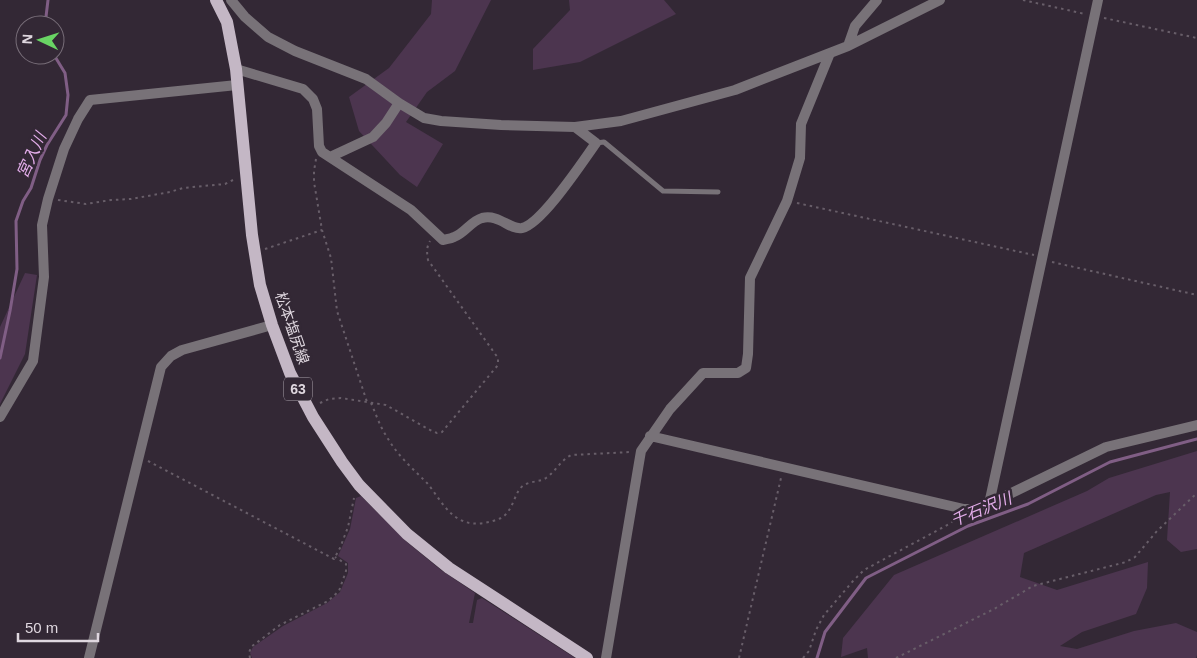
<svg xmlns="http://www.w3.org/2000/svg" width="1197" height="658" viewBox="0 0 1197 658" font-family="Arial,'Noto Sans JP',sans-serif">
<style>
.green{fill:#4c354f}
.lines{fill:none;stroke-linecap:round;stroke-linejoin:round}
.stream{stroke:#805e85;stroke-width:3}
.path{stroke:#685e69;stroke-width:2;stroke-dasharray:2.5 4;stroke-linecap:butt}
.lane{stroke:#787278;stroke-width:5}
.street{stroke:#787278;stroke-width:10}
.primary{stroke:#c4b7c5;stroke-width:12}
.labels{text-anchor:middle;stroke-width:5;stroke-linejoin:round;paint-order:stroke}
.shield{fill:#332835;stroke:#aba2ac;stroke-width:1}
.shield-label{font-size:14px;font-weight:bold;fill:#dfd7df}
.street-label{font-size:15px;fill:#dfd7df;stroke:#332835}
.water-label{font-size:16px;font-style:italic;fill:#e3adea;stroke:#332835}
</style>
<rect width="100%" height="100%" fill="#332835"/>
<!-- green -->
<path class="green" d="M 432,0 L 491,0 L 455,71 L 427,92 L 406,122 L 443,144 L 417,187 L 400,175 L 359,131 L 349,97 L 389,68 L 431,14 Z
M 569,0 L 664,0 L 676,14 L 580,62 L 533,70 L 533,49 L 570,10 Z
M 25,273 L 37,275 L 25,354 L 0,404 L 0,327 Z
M 1197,451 L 1197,549 L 1181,552 L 1167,540 L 1170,492 L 1156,495 L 1024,553 L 1020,577 L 1057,590 L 1148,562 L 1147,588 L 1136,614 L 1082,632 L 1060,646 L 1077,649 L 1134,631 L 1176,623 L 1197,632 L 1197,655 L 1196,658 L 868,658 L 867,648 L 841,657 L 843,638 L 894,575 L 1087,491 L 1109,478 Z
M 361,496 L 408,543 L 441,570 L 475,593 L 469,623 L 473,623 L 477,600 L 482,598 L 575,658 L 252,658 L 250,653 L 253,647 L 283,626 L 327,603 L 340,592 L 348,573 L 348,563 L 338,556 L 350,529 L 356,498 Z"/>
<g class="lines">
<!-- stream -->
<path class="stream" d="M 45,25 L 48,0
M 0,358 L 10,311 L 17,269 L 16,221 L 23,201 L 31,188 L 40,160 L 47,145 L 66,115 L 68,95 L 65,73 L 54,55
M 817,658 L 825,632 L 866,578 L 968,526 L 1028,504 L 1110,462 L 1197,439"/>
<!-- path -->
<path class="path" d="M 1023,0 L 1085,14
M 1104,18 L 1197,38
M 316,159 L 314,171 L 314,182 L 322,230 L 331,258 L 337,311 L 367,402
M 58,200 L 86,204 L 111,200 L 131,199 L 170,192 L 183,188 L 225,184 L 235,179
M 797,203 L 1034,255
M 265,249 L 322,230
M 1052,262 L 1197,295
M 320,403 L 329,399 L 341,398 L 386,405 L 430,430 L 437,433 L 442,432 L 498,365 L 498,358 L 428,260 C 427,253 426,248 430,241
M 371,403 C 376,414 380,427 387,437 C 397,455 413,469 427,483 C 438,496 447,515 463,521 C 474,526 490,523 501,518 C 514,511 514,491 524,485 C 531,481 540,482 546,478 C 556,471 560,461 571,455 L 631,452
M 148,461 L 334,559 L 340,548 L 348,527 L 354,498
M 250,658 L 249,653 L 251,647 L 280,625 L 328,601 L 339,591 L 346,571 L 346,564 L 335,557
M 739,658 L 781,478
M 803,658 L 809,651 L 816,630 L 824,615 L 853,581 L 864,570 L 951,523 L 956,518
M 896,658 L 994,609 L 1033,586 L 1126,562 L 1135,557 L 1157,531 L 1197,493"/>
<!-- lane -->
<path class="lane" d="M 596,143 L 604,142 L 663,191 L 718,192"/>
<!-- street -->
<path class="street" d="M 231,0 L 245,17 L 268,37 L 295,51 L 366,79 L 399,103 L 424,118 L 441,121 L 501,125 L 575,127 L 621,121 L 735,90 L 848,46 L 940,0
M 848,46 L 855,26 L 877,0
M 236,69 L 303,89 L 313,99 L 317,109 L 319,146 L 322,152 L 411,210 L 443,240 C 446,239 450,239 454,237 C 464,234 471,221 482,218 C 500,214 509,230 522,228 C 542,224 583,161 596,143 L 575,127
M 330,157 L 373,137 L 386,123 L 399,103
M 0,417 L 33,361 L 44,277 L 42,225 L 48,199 L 64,149 L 78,119 L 90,100 L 237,85
M 650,436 L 964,509 L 976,509 L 989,504 L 1106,447 L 1197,425
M 989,504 L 1098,0
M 89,658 L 161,367 L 171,356 L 182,350 L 272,325
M 606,658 L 641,451 L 670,409 L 703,373 L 738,373 L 746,368 L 748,354 L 750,278 L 787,201 L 800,158 L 801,124 L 830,53"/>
<!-- primary -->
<path class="primary" d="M 216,0 L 227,22 L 236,69 L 252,235 L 260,285 L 272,325 L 290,373 L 313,417 L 342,462 L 359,485 L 407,534 L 449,568 L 587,658"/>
</g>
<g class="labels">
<!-- shield labels -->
<rect class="shield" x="284" y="377.5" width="28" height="23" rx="4"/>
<g class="shield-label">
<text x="298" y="394">63</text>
</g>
<!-- street labels -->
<g class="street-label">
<text transform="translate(292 328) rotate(71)" y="5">松本塩尻線</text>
</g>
<!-- water labels -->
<g class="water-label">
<text transform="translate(31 155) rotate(-65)" y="6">宮入川</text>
<text transform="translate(981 509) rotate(-22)" y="6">千石沢川</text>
</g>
</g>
<!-- north arrow -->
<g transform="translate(40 40) rotate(274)"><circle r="24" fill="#332835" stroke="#786e79"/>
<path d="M0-4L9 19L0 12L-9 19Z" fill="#69d464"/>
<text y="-8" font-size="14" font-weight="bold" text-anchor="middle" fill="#dfd7df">N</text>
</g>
<!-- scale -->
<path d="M18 633v8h80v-8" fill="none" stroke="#dfd7df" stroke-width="2.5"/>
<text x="25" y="633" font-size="15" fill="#dfd7df" stroke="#332835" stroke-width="4" paint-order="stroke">50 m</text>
</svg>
